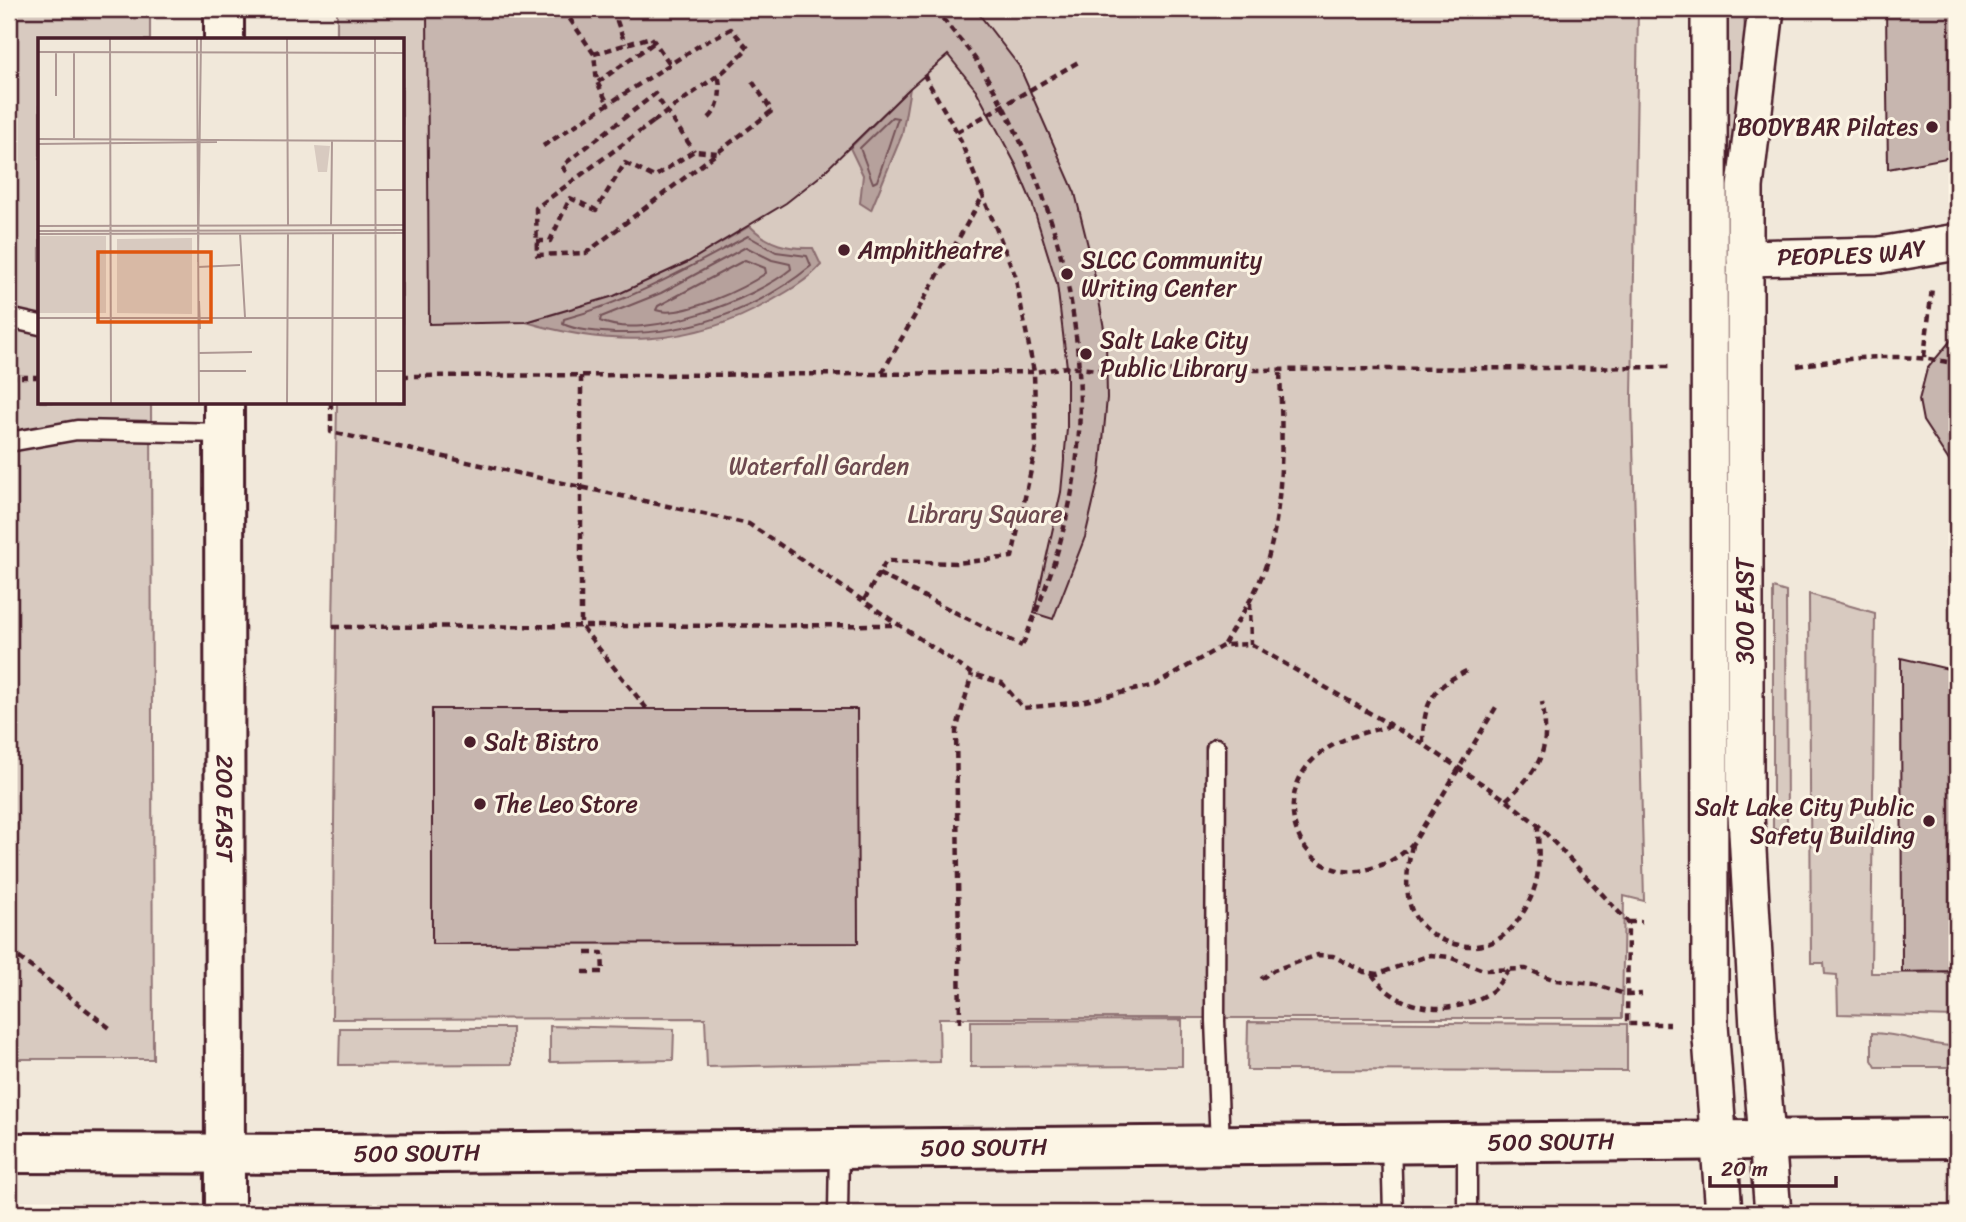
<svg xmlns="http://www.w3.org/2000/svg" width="1966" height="1222" viewBox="0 0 1966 1222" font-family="Sriracha,sans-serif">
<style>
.green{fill:#d8cac0;stroke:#917476;stroke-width:2}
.water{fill:#b6a19c;stroke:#8b6d6f;stroke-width:2}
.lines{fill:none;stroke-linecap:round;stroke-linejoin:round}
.shore{stroke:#755358;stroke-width:2}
.building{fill:#c7b6af;stroke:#4a1f2b;stroke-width:2}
.service-casing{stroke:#4a1f2b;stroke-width:23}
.minor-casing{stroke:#4a1f2b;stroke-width:40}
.tertiary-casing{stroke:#4a1f2b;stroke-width:44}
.primary-casing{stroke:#4a1f2b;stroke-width:44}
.path{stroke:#4a1f2b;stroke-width:4.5;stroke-dasharray:7 5;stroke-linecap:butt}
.service{stroke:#fcf5e5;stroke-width:18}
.minor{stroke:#fcf5e5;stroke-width:35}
.tertiary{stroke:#fcf5e5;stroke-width:38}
.primary{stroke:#fcf5e5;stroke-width:38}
.path-bridge{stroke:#4a1f2b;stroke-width:4.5;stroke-dasharray:7 5;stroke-linecap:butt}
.poi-dot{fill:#4a1f2b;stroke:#fcf5e5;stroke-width:2.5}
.labels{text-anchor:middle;stroke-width:6;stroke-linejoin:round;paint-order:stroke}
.poi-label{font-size:24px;fill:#4a1f2b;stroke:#fcf5e5;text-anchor:start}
.street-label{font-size:24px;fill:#4a1f2b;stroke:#fcf5e5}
.park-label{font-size:24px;fill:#6e4a50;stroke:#fcf5e5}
.inset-road{fill:none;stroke:#ae9894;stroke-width:2}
.view{fill:#e0560e;fill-opacity:0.15;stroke:#e0560e;stroke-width:3.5}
.inset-edge{fill:none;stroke:#4a1f2b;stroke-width:3.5}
</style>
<rect width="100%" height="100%" fill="#f1e8da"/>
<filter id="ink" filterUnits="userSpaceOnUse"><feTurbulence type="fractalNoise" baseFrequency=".0143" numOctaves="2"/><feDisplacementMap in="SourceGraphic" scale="14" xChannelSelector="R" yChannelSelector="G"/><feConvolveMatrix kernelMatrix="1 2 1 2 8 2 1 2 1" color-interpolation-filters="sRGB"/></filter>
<g filter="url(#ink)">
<!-- green -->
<path class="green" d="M 9,9 L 150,9 L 150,40 L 40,40 L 40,402 L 151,403 L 153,1059 L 9,1059 Z
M 337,9 L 1638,9 L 1632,399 L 1644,901 L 1624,896 L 1622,1018 L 939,1018 L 940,1062 L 707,1067 L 705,1018 L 332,1019 L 336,627 L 333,627 L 337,403 L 402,402 L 402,40 L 337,40 Z
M 1721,9 L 1744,9 L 1745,35 L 1729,305 L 1721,305 Z
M 1773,588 L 1786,592 L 1787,829 L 1773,829 Z
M 1809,594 L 1875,613 L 1871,973 L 1957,973 L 1957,1017 L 1838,1014 L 1837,975 L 1825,974 L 1824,963 L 1811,963 Z
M 1182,1020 L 1182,1066 L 971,1067 L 971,1021 Z
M 1248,1022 L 1627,1024 L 1627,1071 L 1247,1070 Z
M 550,1026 L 674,1029 L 673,1060 L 550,1062 Z
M 340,1028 L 512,1028 L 512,1064 L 339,1065 Z
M 1872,1033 C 1901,1033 1925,1045 1952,1046 L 1953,1041 L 1957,1041 L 1957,1067 L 1876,1067 L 1872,1060 Z"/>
<!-- water -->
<path class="water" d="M 910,88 L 902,135 L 871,210 L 860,203 L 863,175 L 850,148 Z
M 750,226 C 769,245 787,249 813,248 L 821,265 C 807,281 787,292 769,302 C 691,347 610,347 526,322 C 609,300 677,270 750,226 Z"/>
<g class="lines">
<!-- shore -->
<path class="shore" d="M 892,117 L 898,118 L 877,181 L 873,183 L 860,148 Z
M 748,236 L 776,252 L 807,256 L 811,266 C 756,311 687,335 616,333 C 599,332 578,331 563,324 L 564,319 C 631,301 688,268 748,236 Z
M 746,247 L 772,260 L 790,264 L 791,269 C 755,299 645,342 600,321 L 601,317 L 661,293 Z
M 745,260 L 765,268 L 766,273 C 745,288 681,319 656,310 L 658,306 Z"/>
</g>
<!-- building -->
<path class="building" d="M 427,9 L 975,9 L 1019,66 L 1075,193 L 1093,266 L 1106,340 L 1107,398 L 1100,473 L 1085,537 L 1053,619 L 1034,613 L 1061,492 L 1067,429 L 1067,367 L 1057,284 L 1032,203 L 1016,165 L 976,90 L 948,55 L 910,88 L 819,177 L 786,203 L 688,262 L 614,296 L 526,322 L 429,324 Z
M 1886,9 L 1957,9 L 1957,156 L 1888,169 Z
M 1957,333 L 1957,473 L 1923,421 L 1919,400 L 1927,369 Z
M 1901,658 L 1957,671 L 1957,971 L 1902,972 Z
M 432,709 L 857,709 L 858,943 L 432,944 Z"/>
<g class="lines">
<defs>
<path id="service" d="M 9,318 L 40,325
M 9,442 L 77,430 L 224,433
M 1216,748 L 1215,1021 L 1220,1145
M 1467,1142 L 1467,1213
M 1391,1143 L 1393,1213
M 838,1213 L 839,1149"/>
<g id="minor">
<path d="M 1709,9 L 1710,1025 L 1724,1213"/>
<path d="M 1766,9 L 1745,187 L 1745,797 L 1758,1027 L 1773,1213"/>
<path id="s1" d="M 1745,258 L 1880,255 L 1957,242"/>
</g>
<g id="tertiary">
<path d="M 224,9 L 224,40"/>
<path id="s2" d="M 224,402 L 225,1213"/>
</g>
<g id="primary">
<path id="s3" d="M 9,1153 L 333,1154 L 1957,1138"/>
</g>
</defs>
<!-- service casing -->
<use href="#service" class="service-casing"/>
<!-- minor casing -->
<use href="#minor" class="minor-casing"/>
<!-- tertiary casing -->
<use href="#tertiary" class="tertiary-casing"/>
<!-- primary casing -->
<use href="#primary" class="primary-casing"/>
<!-- path -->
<path class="path" d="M 563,9 L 594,54 L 597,82 L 608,104
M 621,9 L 617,21 L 625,44
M 594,54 L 651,37 L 670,64
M 598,82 L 655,42
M 709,118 C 720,108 722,89 718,75
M 653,122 L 536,208 L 537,255 L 586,253 L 772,111 L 750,78
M 957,132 L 1080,61
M 543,146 L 700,45 L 731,29 L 748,48 L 724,71 L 683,100
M 566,172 L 562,166 L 655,94 L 694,151
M 537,241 L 550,241 L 570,198 L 596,210 L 625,163 L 654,177 L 694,151 L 718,153
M 1924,357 L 1932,288
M 1797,366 C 1851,357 1904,352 1957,364
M 882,373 L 984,194
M 402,376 L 882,374 L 1034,372 L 1067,367 L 1107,371 L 1672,367
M 581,376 L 581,626 L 647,709
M 9,377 L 40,377
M 331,402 L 331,432 L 749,524 L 972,674 L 1002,683 L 1023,708 L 1081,702 L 1155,685 L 1224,645 L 1251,644 L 1423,744 L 1506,800 L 1538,825 L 1628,922 L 1627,1024 L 1670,1024
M 879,574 L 1022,646
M 864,600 L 886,561 L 956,563 L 1012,557 L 1036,447 L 1034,372 L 1015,275 L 957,132 L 924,75
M 1250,603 L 1251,644
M 333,627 L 899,625
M 1224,644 C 1240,617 1260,588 1268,558 C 1285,497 1282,432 1280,370
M 1391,726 C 1365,732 1338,738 1317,756 C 1265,801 1303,890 1372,868 C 1387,864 1402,856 1413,843 C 1419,835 1424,824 1430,816
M 1423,743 C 1423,701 1433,686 1471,669
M 1506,800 C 1541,768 1551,750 1542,702
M 1412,845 C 1408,865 1404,887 1411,908 C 1422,939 1467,956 1497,940 C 1514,930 1528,908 1534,889 C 1541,869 1538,847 1538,825
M 1628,922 L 1642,922
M 9,950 L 111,1029
M 583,972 L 603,972 L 602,953 L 584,953
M 1372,974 C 1397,1013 1454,1018 1492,991 C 1498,986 1504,976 1509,970
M 1261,979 L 1274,970 L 1318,955 L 1333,956 L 1364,972 L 1378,974 L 1430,955 L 1449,957 L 1483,970 L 1526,969 L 1555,980 L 1593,984 L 1628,995 L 1642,994
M 960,1023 L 956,731 L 972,674"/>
<!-- service -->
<use href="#service" class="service"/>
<!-- minor -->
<use href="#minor" class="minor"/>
<!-- tertiary -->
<use href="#tertiary" class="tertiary"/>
<!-- primary -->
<use href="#primary" class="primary"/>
<!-- path-bridge -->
<path class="path-bridge" d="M 935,9 C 949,27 965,44 978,63 C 1063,198 1106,374 1063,531 C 1053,571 1038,608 1022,646
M 653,122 L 683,100
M 1430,816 L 1498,704"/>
</g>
</g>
<!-- markers -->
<g class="poi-dot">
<circle cx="1932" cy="127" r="7"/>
<circle cx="844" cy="250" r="7"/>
<circle cx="1067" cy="274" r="7"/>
<circle cx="1086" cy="354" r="7"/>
<circle cx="470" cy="742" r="7"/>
<circle cx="480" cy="804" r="7"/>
<circle cx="1929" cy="821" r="7"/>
</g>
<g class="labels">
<!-- poi labels -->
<g class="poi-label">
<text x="1918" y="135" text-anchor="end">BODYBAR Pilates</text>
<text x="858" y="258">Amphitheatre</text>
<text x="1081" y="268">SLCC Community<tspan x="1081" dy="28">Writing Center</tspan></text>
<text x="1100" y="348">Salt Lake City<tspan x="1100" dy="28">Public Library</tspan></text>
<text x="484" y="750">Salt Bistro</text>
<text x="494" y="812">The Leo Store</text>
<text x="1915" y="815" text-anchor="end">Salt Lake City Public<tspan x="1915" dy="28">Safety Building</tspan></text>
</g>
<!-- street labels -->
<g class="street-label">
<text dy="8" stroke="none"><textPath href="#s1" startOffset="107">PEOPLES WAY</textPath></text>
<text transform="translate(1745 611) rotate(-90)" y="8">300 EAST</text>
<text dy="8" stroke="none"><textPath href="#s2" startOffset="406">200 EAST</textPath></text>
<text dy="8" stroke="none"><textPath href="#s3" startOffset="1542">500 SOUTH</textPath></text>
<text dy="8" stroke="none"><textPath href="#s3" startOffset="975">500 SOUTH</textPath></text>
<text dy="8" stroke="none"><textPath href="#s3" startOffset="408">500 SOUTH</textPath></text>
</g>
<!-- park labels -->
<g class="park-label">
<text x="819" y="474">Waterfall Garden</text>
<text x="985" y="522">Library Square</text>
</g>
</g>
<!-- overview -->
<g transform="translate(38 38)">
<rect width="366" height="366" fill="#f1e8da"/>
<path d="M 276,107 L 292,108 L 289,134 L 280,134 ZM 0,198 L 68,198 L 68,275 L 0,275 ZM 154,200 L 154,276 L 79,275 L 79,201 Z" fill="#d8cac0"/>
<path class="inset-road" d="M 72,0 L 73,365M 159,0 L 161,365M 249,0 L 250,187M 337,0 L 338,365M 0,14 L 366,15M 18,58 L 18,15M 36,100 L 36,15M 0,101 L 366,103M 0,106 L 179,104M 338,152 L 366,152M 0,188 L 366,187M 293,188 L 294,103M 0,193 L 366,192M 202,195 L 207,279M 0,196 L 366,195M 160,224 L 163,0M 160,229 L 202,227M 161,263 L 162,291M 0,280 L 366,280M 161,315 L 214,314M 161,333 L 208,333M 338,333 L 366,333M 249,365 L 250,195M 294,365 L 295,195"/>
<path class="view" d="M 60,214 L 173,214 L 173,284 L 60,284 Z"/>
<rect width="366" height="366" class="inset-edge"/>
</g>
<!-- margin -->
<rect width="1966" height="1222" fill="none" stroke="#fcf5e5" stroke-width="35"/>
<rect x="18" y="18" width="1931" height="1187" fill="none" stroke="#4a1f2b" stroke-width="2.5" filter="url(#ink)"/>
<!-- scale -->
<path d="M1710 1176v10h126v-10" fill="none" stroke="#4a1f2b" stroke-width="3.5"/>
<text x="1721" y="1176" font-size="21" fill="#4a1f2b" stroke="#fcf5e5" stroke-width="5" paint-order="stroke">20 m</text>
</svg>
